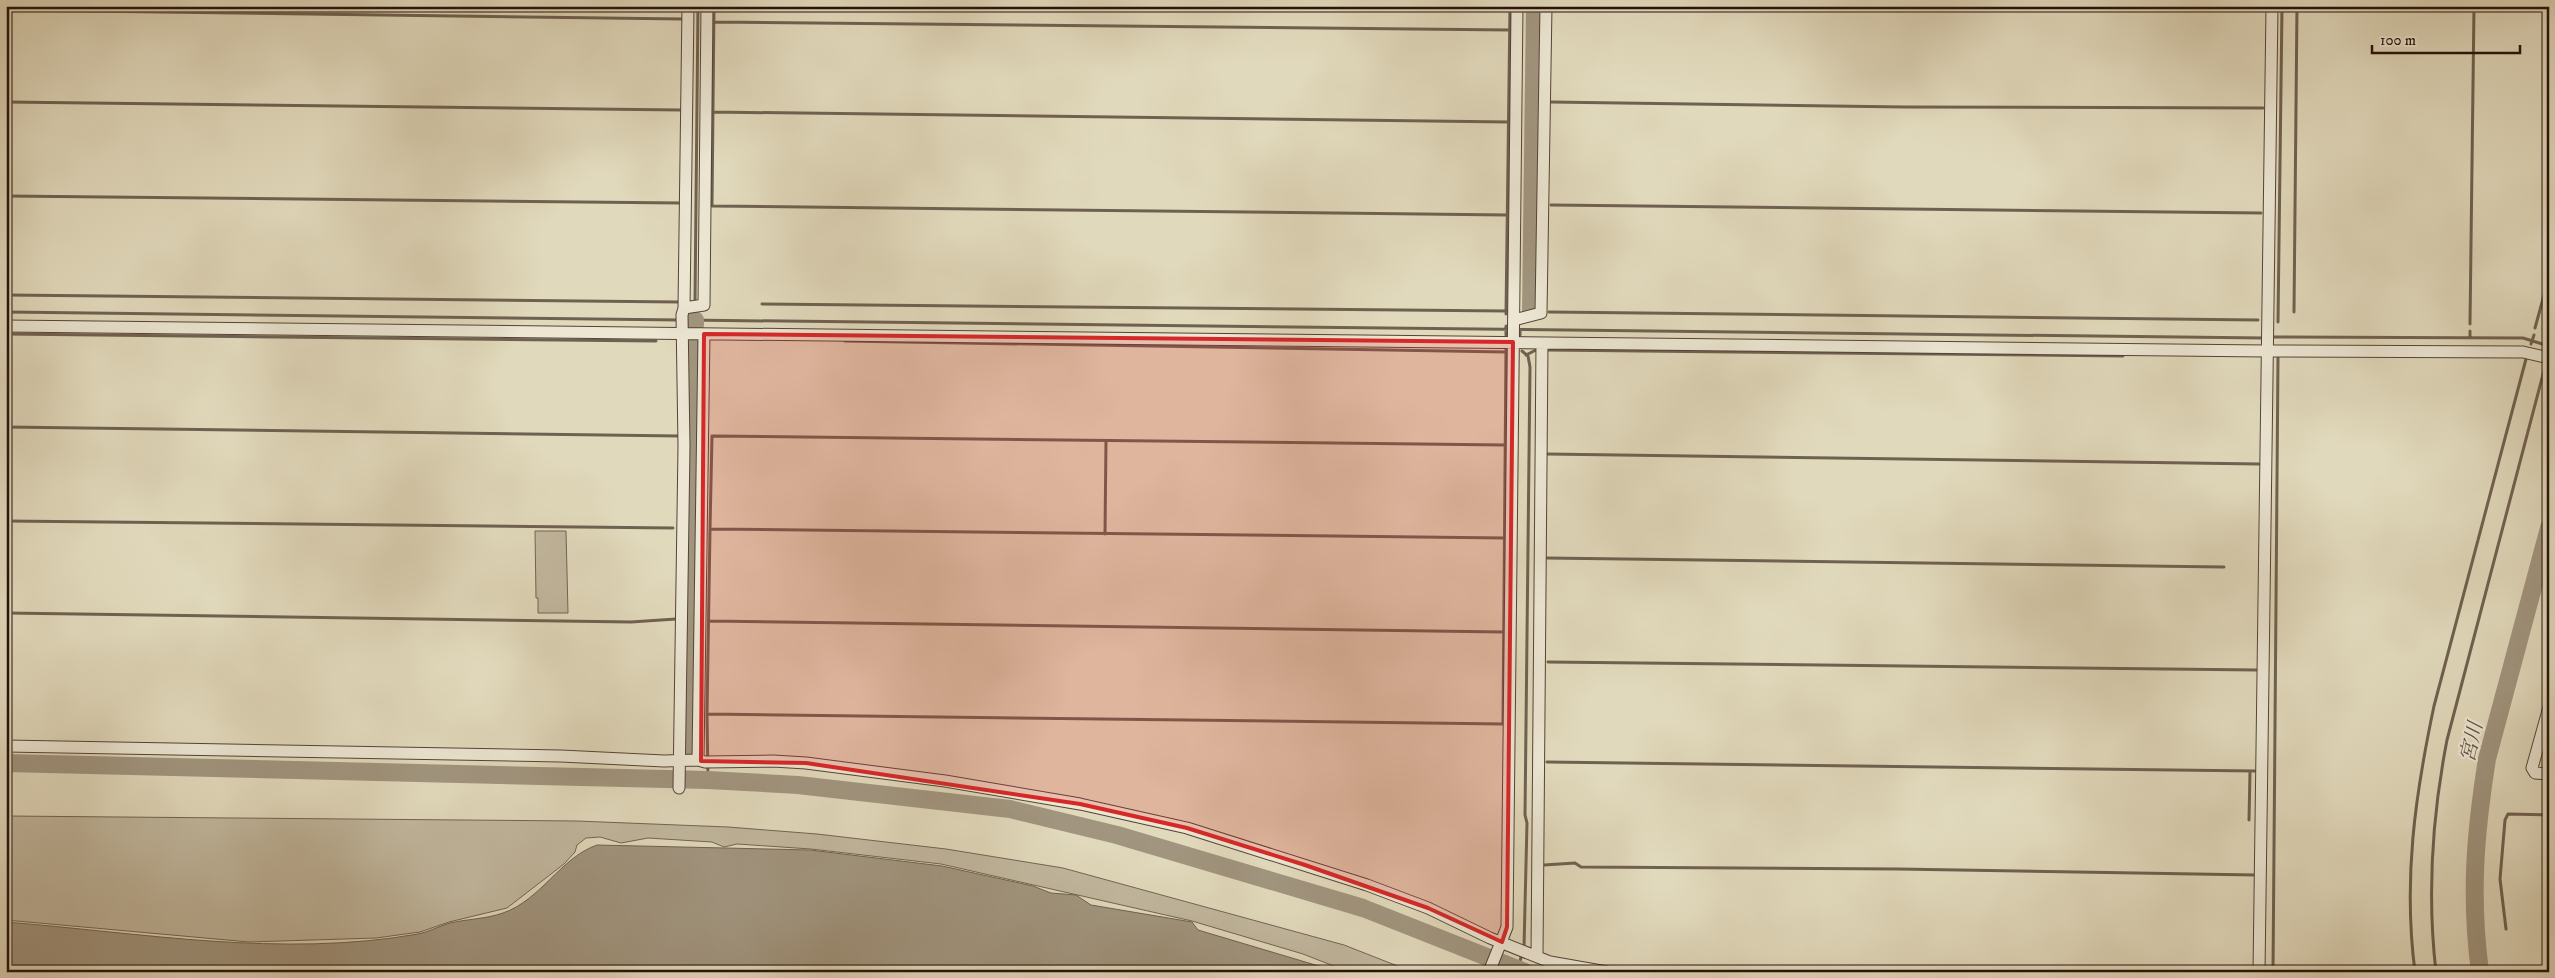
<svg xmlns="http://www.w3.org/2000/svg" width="2555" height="978" viewBox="0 0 2555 978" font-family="'IM FELL DW Pica','Noto Serif JP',serif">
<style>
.green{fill:#c1b79e;stroke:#726454}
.water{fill:#a1957f;stroke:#6f6150}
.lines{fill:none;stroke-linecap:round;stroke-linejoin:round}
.stream{stroke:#6f6150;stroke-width:3}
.river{stroke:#a1957f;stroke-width:18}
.minor-casing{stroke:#534436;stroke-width:13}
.minor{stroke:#ece6d3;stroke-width:11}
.marked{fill:#d62828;fill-opacity:0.2;stroke:#d62828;stroke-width:4;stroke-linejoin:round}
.labels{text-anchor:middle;stroke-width:4.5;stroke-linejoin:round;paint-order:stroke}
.water-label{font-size:20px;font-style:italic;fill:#5c4d3f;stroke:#ece6d3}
</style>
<rect width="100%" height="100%" fill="#e1d9bc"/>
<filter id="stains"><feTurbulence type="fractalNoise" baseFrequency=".004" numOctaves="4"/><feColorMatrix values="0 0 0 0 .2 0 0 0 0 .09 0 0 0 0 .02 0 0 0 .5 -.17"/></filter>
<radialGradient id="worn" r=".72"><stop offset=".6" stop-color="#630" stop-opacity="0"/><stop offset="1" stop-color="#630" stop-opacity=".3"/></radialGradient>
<!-- green -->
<path class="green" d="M 535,531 L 566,531 L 568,613 L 538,613 L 538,598 L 536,598 Z
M 6,816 L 577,821 L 728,827 L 817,834 L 946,849 L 1063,868 L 1344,945 L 1413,972 L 1349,972 L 1303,954 L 1192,921 L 941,864 L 811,849 L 737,844 L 724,847 L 712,842 L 648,838 L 621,843 L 600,837 L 586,838 L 577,845 L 575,852 L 564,864 L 507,908 L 449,922 L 420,932 L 376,938 L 249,942 L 6,920 Z"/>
<!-- water -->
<path class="water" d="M 597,845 L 810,850 L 942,866 L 1033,886 L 1051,893 L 1076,895 L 1091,905 L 1192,922 L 1198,930 L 1322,967 L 1330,972 L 6,972 L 6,922 C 143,933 281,958 418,934 C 429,932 439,926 450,923 C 467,919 486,919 503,913 C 541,900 560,858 597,845 Z"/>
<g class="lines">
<!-- stream -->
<path class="stream" d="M 714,6 L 712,206 L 1507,215
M 2171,6 L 2265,8
M 6,10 L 683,19
M 714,22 L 1510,30
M 6,102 L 681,110
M 1534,102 L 1539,102
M 1550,102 L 1905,107 L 2263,108
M 713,112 L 1509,122
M 6,196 L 681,203
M 1532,205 L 1535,205
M 1551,205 L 2261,213
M 6,295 L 679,302
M 695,302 L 698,6
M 762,304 L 1507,311
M 6,312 L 680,320
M 1549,312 L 2258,320
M 2294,312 L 2297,6
M 1506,314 L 1510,6
M 686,320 L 2264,338
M 2278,322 L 2282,6
M 2470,324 L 2474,6
M 2535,328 L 2549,277
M 1520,330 L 1520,335
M 6,334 L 656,341
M 1506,335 L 1506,326
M 2271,337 L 2523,338 L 2549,346
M 2470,338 L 2470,331
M 845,341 L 1506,352
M 690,343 L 694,343
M 2531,344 L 2534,335
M 1547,350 L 2123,356
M 1526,355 L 1536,350
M 6,427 L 679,436
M 1547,454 L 2259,464
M 6,521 L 673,528
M 688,529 L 692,529
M 710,529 L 712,436 L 1504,445
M 1105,534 L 1106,441
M 1547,558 L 2224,567
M 6,613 L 631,622 L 676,619
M 684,618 L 691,622
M 709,621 L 1503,632
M 1548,662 L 2257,670
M 707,714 L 710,529 L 1504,538
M 1547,762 L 2255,771
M 708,780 L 707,714 L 1503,724 L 1506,349
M 2249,820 L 2250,771
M 1544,865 L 1575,863 L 1581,867 L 1898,869 L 2255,875
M 2506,929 L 2500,879 L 2505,820 L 2508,814 L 2549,815
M 1518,968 L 1524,947 L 1527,823 L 1525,815 L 1530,367 L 1528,356 L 1522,351
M 1663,972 L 1673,972
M 2273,972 L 2278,358
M 2415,972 C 2403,880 2415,796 2434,706 L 2526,359
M 2436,972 C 2427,894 2432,817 2447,740 L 2547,359"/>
<!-- river -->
<path class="river" d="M 1531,311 L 1535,6
M 695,325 L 695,320
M 691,755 L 694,339
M 6,763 L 708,780 L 798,785 L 1010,809 L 1117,835 L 1363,908 L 1525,972
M 2480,972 C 2470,895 2475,835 2487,759 L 2549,528"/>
<defs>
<path id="minor" d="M 684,308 L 704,305 L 707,6
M 1514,320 L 1541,313 L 1546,6
M 6,326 L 2266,351 L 2523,352 L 2549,358
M 2549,707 L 2532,768 L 2535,773 L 2549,774
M 6,746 L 561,756 L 664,761 L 698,760 L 705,762 L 773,761 L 806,763 L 945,781 L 1080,804 L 1187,828 L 1367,885 L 1428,908 L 1490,938 L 1550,962 L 1607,972
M 698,760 L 704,334
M 679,788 L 684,446 L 682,315 L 684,308 L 688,6
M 1537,956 L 1542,343
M 1489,972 L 1507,927 L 1517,6
M 2259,972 L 2272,6"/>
</defs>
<!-- minor casing -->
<use href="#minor" class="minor-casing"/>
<!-- minor -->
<use href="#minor" class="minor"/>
</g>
<!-- marked area -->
<path class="marked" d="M 704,334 L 1513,342 L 1507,927 L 1502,942 L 1428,908 L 1305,865 L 1187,828 L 1080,804 L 806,763 L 701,761 Z"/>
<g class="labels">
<!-- water labels -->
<g class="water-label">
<text transform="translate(2471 742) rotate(-77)" y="7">宮川</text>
</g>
</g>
<!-- margin -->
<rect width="2555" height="978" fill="none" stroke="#e1d9bc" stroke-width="25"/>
<rect x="8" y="8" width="2540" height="963" fill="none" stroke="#24120a" stroke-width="2.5"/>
<rect x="12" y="12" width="2530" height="953" fill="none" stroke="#24120a"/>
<!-- scale -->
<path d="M2372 45v8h148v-8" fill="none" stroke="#24120a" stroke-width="2.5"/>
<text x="2380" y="45" font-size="15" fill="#24120a" stroke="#ece6d3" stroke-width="4" paint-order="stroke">100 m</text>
<rect width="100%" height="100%" filter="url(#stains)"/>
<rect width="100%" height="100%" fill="url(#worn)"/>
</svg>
